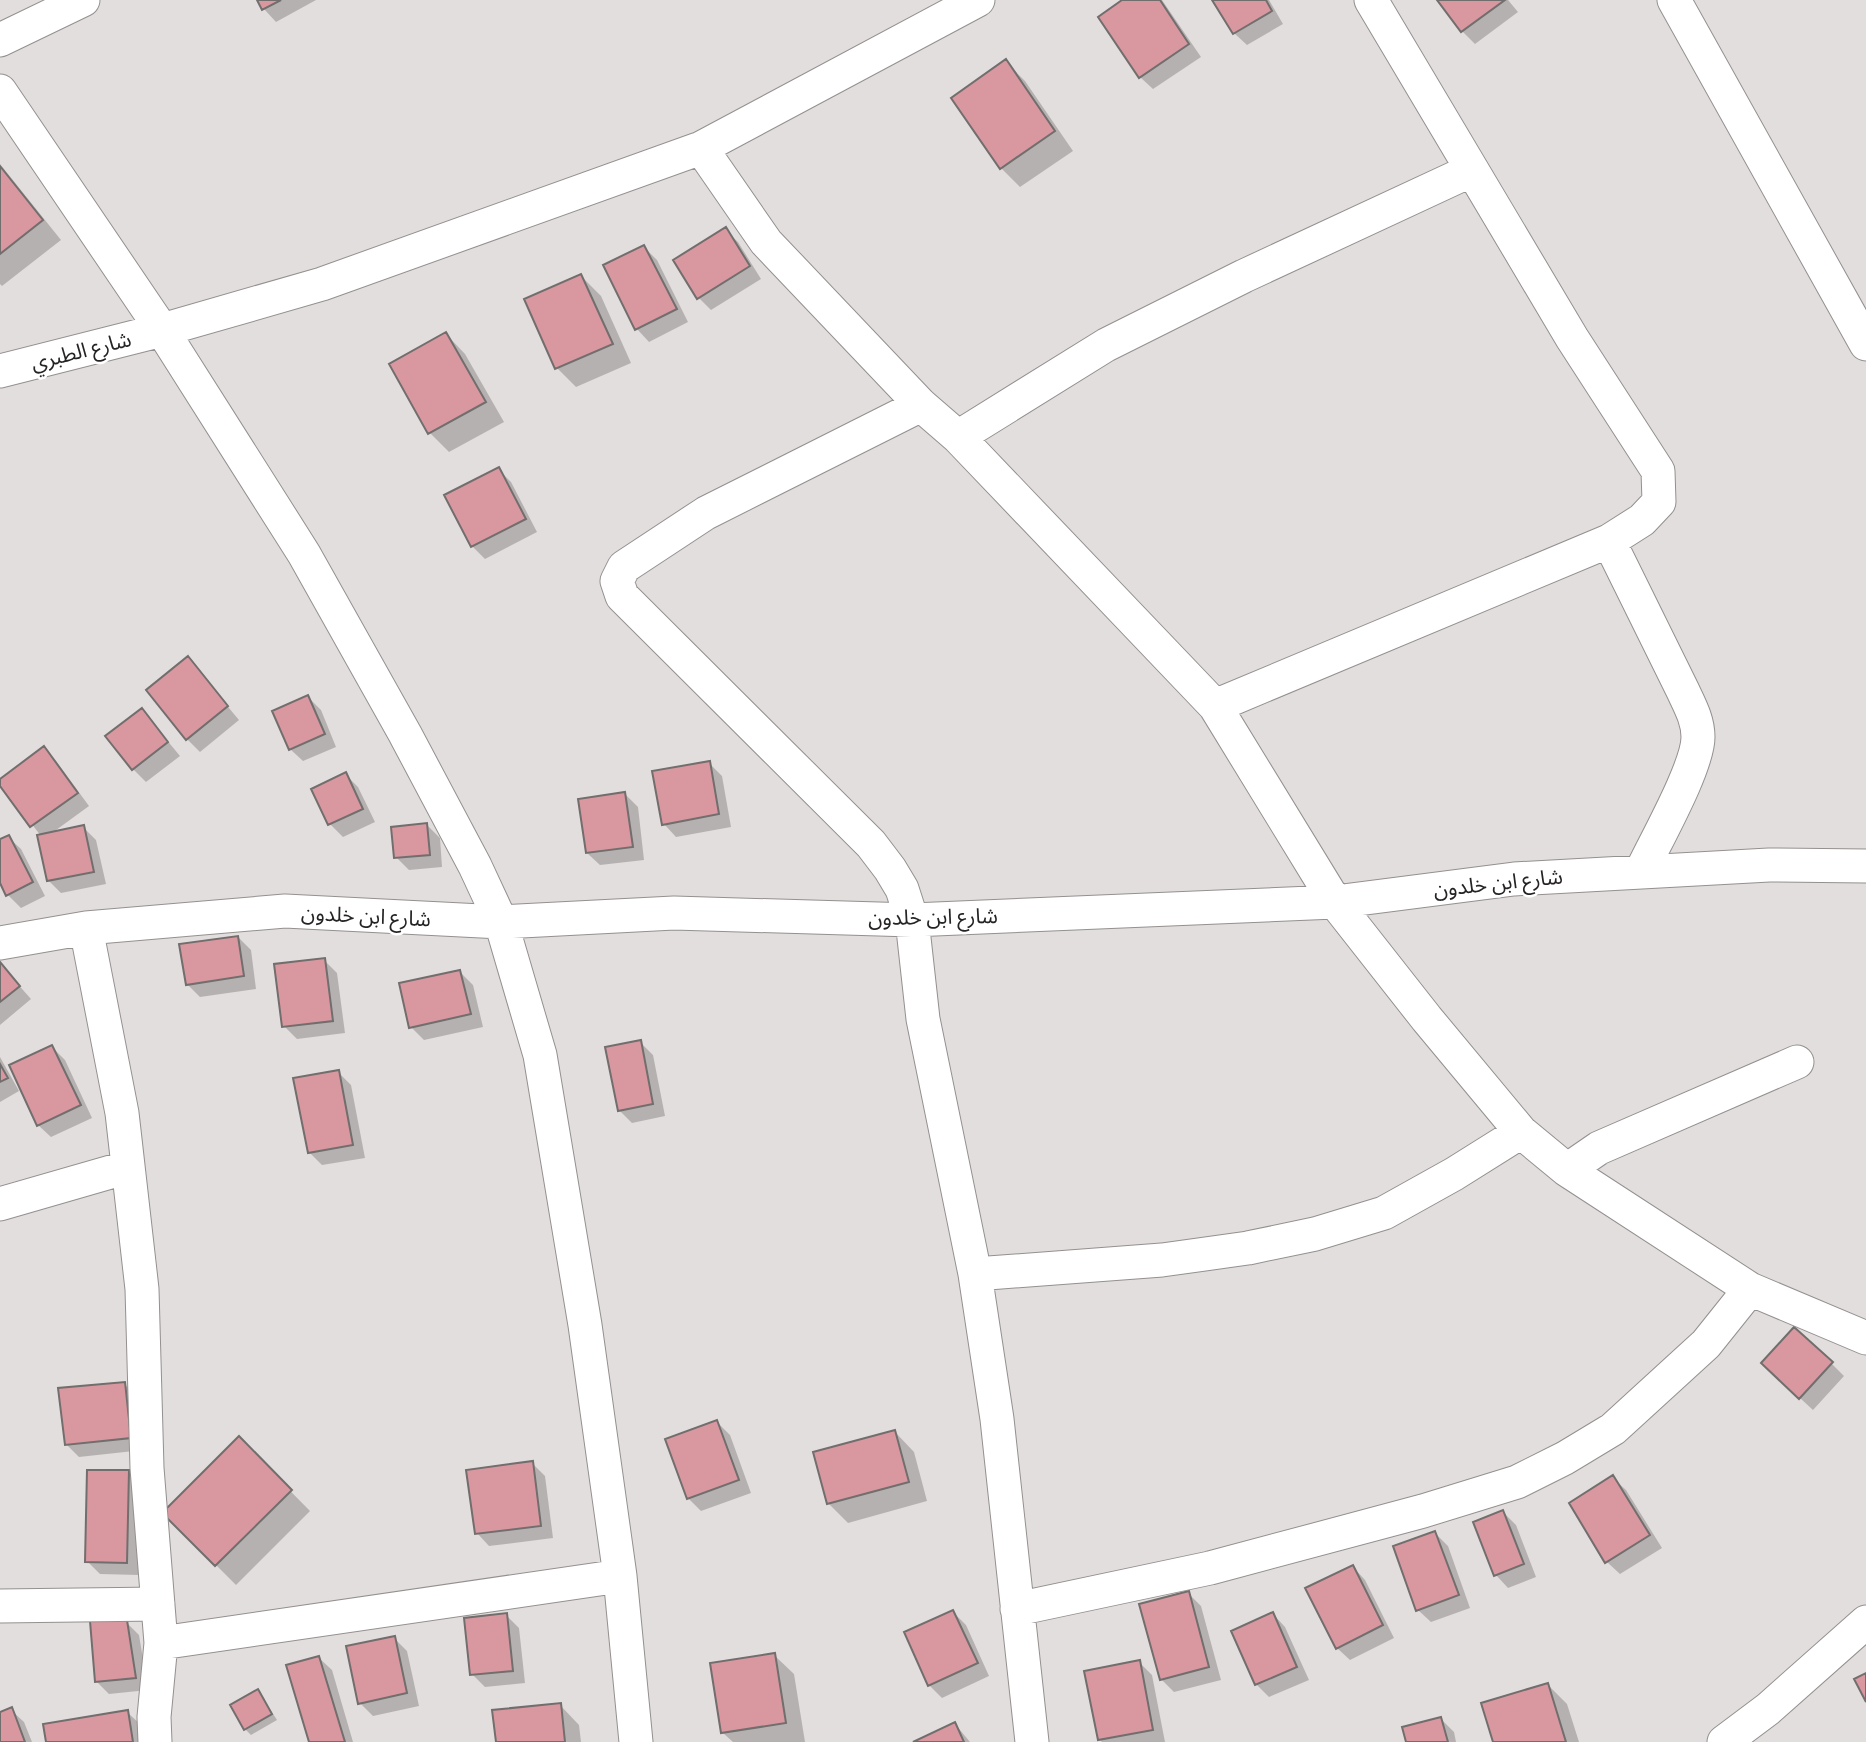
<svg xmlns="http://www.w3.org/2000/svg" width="1866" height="1742" viewBox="0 0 1866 1742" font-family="'Exo 2','Noto Sans Arabic',sans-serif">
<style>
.shadow{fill:#0003}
.building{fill:#d9989f;stroke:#726e6e;stroke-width:2}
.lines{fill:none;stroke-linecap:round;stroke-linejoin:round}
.minor-casing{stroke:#94908f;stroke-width:35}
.minor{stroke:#fff;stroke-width:33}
.labels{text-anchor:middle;stroke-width:5;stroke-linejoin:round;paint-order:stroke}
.street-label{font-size:21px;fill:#252323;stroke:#fff}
</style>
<rect width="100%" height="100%" fill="#e2dedd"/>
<!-- shadow -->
<path class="shadow" d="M 259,0 L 316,0 L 276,22 L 264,9 Z
M 1125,0 L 1162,0 L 1201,57 L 1153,89 L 1140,77 Z
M 1215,0 L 1269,0 L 1283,24 L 1247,45 L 1234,33 Z
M 1439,0 L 1508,0 L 1518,12 L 1475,44 L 1462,31 Z
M 1006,62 L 1025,81 L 1073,151 L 1020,187 L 1001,168 Z
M 0,164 L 61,240 L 2,286 L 0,284 Z
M 725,230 L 738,242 L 761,279 L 711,310 L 698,297 Z
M 644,247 L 657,260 L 688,322 L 649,342 L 637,329 L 605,266 Z
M 581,276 L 601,296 L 631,363 L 576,387 L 557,368 Z
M 446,334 L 465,354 L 504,422 L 449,452 L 430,433 Z
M 498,469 L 511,482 L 537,532 L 485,559 L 472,546 L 446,496 Z
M 188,659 L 239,720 L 200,752 L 187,739 Z
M 308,697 L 321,710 L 336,747 L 303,761 L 290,749 Z
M 142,710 L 180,756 L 146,782 L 133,769 Z
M 44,749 L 56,761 L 89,806 L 52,833 L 83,827 L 96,840 L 106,884 L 61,893 L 48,880 L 41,836 L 0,783 Z
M 709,763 L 722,776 L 731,827 L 676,837 L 664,824 Z
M 345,774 L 358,787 L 375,822 L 343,837 L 330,824 L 313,790 Z
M 625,794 L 638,807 L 644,860 L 600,865 L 587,853 Z
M 427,825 L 440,838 L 442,867 L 409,870 L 396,857 Z
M 8,837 L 21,849 L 45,896 L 21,908 L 8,895 L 0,879 L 0,841 Z
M 238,937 L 251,950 L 256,989 L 200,997 L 187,984 Z
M 324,960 L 337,973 L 345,1033 L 297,1039 L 284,1026 Z
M 0,964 L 31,999 L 0,1025 Z
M 460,972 L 473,985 L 483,1027 L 424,1040 L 411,1027 Z
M 640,1042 L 653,1055 L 665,1116 L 632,1123 L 619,1110 Z
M 52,1047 L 65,1060 L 92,1118 L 51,1137 L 38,1125 Z
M 0,1057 L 19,1091 L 0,1102 Z
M 338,1072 L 351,1085 L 365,1158 L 322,1165 L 309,1152 Z
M 1831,1363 L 1844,1376 L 1813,1410 L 1776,1376 Z
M 124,1384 L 137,1396 L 143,1450 L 79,1457 L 66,1444 Z
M 717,1422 L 730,1435 L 751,1493 L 701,1511 L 688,1498 Z
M 895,1432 L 914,1452 L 927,1501 L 848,1523 L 828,1503 Z
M 239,1439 L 310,1511 L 236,1585 L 164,1513 Z
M 532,1463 L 545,1476 L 553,1538 L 489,1546 L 477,1533 Z
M 128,1472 L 141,1485 L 139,1575 L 100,1574 L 87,1561 Z
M 1613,1478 L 1626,1490 L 1662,1548 L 1620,1574 L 1607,1562 Z
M 1503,1512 L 1516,1525 L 1536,1577 L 1508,1588 L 1496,1575 Z
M 1435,1533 L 1448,1546 L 1470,1608 L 1431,1622 L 1418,1610 Z
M 1353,1567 L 1365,1580 L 1394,1638 L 1350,1660 L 1337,1648 Z
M 1188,1593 L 1201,1606 L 1221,1680 L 1174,1692 L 1161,1679 Z
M 953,1612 L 966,1625 L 989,1676 L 942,1698 L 929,1685 Z
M 1273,1614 L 1285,1627 L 1309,1680 L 1269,1697 L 1256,1684 Z
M 506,1615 L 519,1628 L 525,1683 L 485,1687 L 472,1674 Z
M 126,1622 L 139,1635 L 148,1690 L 109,1694 L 96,1681 Z
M 394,1638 L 407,1651 L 419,1706 L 373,1716 L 360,1703 Z
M 774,1655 L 794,1674 L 805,1742 L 733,1742 L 723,1733 Z
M 319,1658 L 332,1670 L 353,1742 L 311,1742 Z
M 1139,1662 L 1152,1675 L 1165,1742 L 1102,1742 L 1099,1739 Z
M 1548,1685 L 1567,1704 L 1579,1742 L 1494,1742 Z
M 258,1691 L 277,1720 L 251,1735 L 245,1729 Z
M 560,1705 L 579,1725 L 581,1742 L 497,1742 Z
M 11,1710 L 24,1722 L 32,1742 L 0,1742 L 0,1714 Z
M 127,1712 L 140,1724 L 143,1742 L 48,1742 Z
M 1441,1719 L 1454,1732 L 1456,1742 L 1408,1742 Z
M 955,1724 L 970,1742 L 917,1742 Z"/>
<!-- building -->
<path class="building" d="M 257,0 L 281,0 L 262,10 Z
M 1122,0 L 1160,0 L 1189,44 L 1139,78 L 1098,17 Z
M 1212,0 L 1266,0 L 1272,11 L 1233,34 Z
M 1437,0 L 1505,0 L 1461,32 Z
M 1006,59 L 1055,131 L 1000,169 L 951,98 Z
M 0,166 L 43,220 L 0,254 Z
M 726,227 L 750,266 L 697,299 L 673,260 Z
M 644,245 L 677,309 L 635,330 L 603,265 Z
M 581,274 L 613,344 L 555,369 L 524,299 Z
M 446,332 L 486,402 L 428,434 L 389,364 Z
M 499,467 L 526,519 L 471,547 L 444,495 Z
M 188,656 L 228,706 L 186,740 L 146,690 Z
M 308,695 L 325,734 L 289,750 L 272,711 Z
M 142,708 L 168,742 L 132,770 L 105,736 Z
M 44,746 L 78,793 L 30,827 L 0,786 L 0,779 Z
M 710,761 L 719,814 L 662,825 L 652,771 Z
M 346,772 L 363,809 L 328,825 L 311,789 Z
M 625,792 L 633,847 L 586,853 L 578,799 Z
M 427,823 L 430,855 L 394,858 L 391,827 Z
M 84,825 L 94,872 L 47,881 L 37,835 Z
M 9,835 L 33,882 L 6,896 L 0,883 L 0,839 Z
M 238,936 L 244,976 L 186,985 L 179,944 Z
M 325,958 L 333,1021 L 282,1027 L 274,964 Z
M 0,962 L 20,986 L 0,1002 Z
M 460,970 L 471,1014 L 409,1028 L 399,983 Z
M 641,1040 L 653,1104 L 618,1111 L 605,1047 Z
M 52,1045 L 81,1105 L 37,1126 L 9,1065 Z
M 0,1064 L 8,1078 L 0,1082 Z
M 339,1070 L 353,1145 L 308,1153 L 293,1078 Z
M 1794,1327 L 1833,1362 L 1799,1399 L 1761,1363 Z
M 125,1382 L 131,1438 L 65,1445 L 58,1388 Z
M 717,1420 L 739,1480 L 687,1499 L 665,1439 Z
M 895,1430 L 909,1482 L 827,1504 L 813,1452 Z
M 239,1436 L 292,1490 L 215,1566 L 162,1513 Z
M 533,1461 L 541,1526 L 475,1534 L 466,1470 Z
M 87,1470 L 129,1470 L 127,1563 L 85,1562 Z
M 1613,1475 L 1650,1535 L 1605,1563 L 1569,1503 Z
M 1503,1510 L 1524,1564 L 1494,1576 L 1473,1522 Z
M 1435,1531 L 1459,1595 L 1416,1611 L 1393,1546 Z
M 1353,1565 L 1383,1625 L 1336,1649 L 1305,1588 Z
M 1189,1591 L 1209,1667 L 1160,1680 L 1139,1604 Z
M 953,1610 L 978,1663 L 928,1686 L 904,1632 Z
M 1273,1612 L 1297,1667 L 1255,1685 L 1231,1631 Z
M 507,1613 L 513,1671 L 470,1675 L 464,1618 Z
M 127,1620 L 136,1678 L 95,1682 L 90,1621 Z
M 395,1636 L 407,1693 L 358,1704 L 346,1646 Z
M 775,1653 L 786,1723 L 721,1733 L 710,1663 Z
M 319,1656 L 345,1742 L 309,1742 L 286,1665 Z
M 1140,1660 L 1153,1730 L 1098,1740 L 1084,1671 Z
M 1866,1673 L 1866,1702 L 1854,1679 Z
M 1548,1683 L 1566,1742 L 1493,1742 L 1481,1703 Z
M 258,1689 L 272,1714 L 244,1730 L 230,1705 Z
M 561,1703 L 565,1742 L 496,1742 L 492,1710 Z
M 12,1707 L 25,1742 L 0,1742 L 0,1712 Z
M 128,1710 L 133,1742 L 46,1742 L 43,1724 Z
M 1441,1717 L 1448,1742 L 1406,1742 L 1402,1727 Z
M 955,1722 L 964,1742 L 913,1742 Z"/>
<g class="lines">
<defs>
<path id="minor" d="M 1674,0 L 1866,344
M 0,40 L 83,0
M 0,91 L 162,330 L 304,554 L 405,734 L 475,866 L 501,922 L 540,1055 L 585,1325 L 620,1576 L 636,1742
M 701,148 L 766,242 L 921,405 L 958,437 L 1215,706 L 1335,902 L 1427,1019 L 1521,1132 L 1567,1170 L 1750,1289 L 1866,1338
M 0,371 L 162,330 L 322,284 L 701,148 L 978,0
M 921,405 L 706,513 L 624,567 L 617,581 L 622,596 L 871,844 L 890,869 L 902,889 L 912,920 L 923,1019 L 975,1274 L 997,1419 L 1032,1742
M 958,437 L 1106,345 L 1244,276 L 1472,170
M 1609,541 L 1683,691 C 1690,706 1698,720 1698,737 C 1698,767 1655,842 1641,872
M 1215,706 L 1609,541 L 1642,520 L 1659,502 L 1658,471 L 1572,338 L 1371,0
M 86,928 L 122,1113 L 142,1289 L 147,1468 L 161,1643 L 154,1717 L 155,1742
M 0,943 L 86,928 L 285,911 L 501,922 L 674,913 L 912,920 L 1335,902 L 1514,879 L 1769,865 L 1866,866
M 1567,1170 L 1599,1148 L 1797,1062
M 0,1204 L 128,1167
M 975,1274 L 1162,1260 L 1248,1248 L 1315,1234 L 1384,1213 L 1454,1174 L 1521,1132
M 0,1606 L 158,1604
M 1017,1609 L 1210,1568 L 1423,1511 L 1517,1482 L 1565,1458 L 1613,1429 L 1706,1344 L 1750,1289
M 161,1643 L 620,1576
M 1724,1742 L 1768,1709 L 1866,1622"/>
</defs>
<!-- minor casing -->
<use href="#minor" class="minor-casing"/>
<!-- minor -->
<use href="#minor" class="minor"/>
</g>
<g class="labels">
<!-- street labels -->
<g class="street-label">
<text transform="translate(81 351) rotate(-14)" y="7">شارع الطبري</text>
<text transform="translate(1498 883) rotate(-6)" y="7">شارع ابن خلدون</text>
<text transform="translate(366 916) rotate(3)" y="7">شارع ابن خلدون</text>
<text transform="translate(933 917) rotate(-1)" y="7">شارع ابن خلدون</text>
</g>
</g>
</svg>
